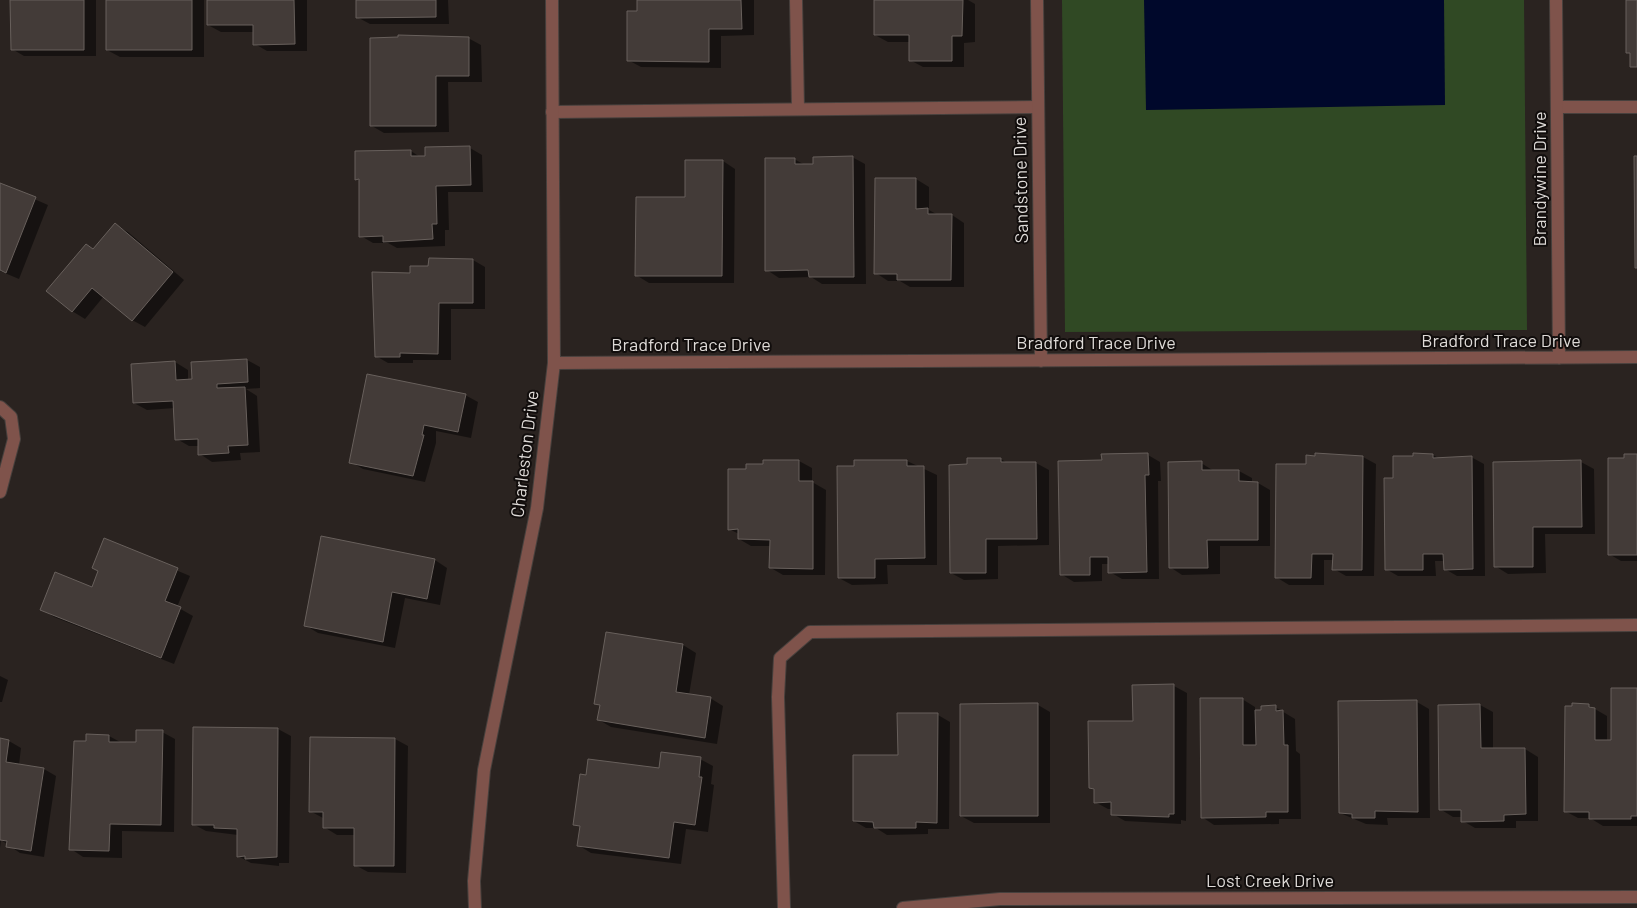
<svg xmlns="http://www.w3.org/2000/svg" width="1637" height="908" viewBox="0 0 1637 908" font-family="Barlow,sans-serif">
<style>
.green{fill:#304924}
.water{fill:#00082b}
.shadow{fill:#0007}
.building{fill:#433b38;stroke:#68605c}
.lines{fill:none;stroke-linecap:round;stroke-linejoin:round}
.lane-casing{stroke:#47403d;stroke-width:14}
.street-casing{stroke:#47403d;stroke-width:14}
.lane{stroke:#7f534b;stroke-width:12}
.street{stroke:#7f534b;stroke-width:12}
.labels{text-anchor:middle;stroke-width:4;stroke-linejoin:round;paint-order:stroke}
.street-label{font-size:18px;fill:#dedad7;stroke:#110d0c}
</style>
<rect width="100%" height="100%" fill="#2a2320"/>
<!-- green -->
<path class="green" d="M 1062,0 L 1524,0 L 1527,330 L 1065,332 Z"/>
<!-- water -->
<path class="water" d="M 1144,0 L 1444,0 L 1445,105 L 1146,110 Z"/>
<!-- shadow -->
<path class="shadow" d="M 11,0 L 96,0 L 96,56 L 24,56 L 12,49 Z
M 107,0 L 204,0 L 204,57 L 120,57 L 107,50 Z
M 208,0 L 307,0 L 307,51 L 267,51 L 255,44 L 254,32 L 221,32 L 208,25 Z
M 357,0 L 448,0 L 449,24 L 370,24 L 357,17 Z
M 639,0 L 754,0 L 754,35 L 721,36 L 721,68 L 641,67 L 628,60 L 638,12 Z
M 876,0 L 968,0 L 975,4 L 975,42 L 964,43 L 964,67 L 923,67 L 910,60 L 910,42 L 888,42 L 875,35 Z
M 468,38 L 481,45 L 482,82 L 448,82 L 449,132 L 384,133 L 372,126 Z
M 470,148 L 482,155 L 483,192 L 448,192 L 449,230 L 445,230 L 445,246 L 397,248 L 388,243 L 373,243 L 361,236 L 360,181 L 356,179 L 411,151 L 420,157 L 426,157 Z
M 852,157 L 865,164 L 866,284 L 822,284 L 811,277 L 779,278 L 767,270 L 794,159 L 805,165 Z
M 723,161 L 735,169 L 734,283 L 649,283 L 636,275 L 686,198 Z
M 876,179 L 916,179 L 929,187 L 929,210 L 938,215 L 952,215 L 964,223 L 964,287 L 910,287 L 900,281 L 888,281 L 876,273 Z
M 0,184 L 48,205 L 19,279 L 0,271 Z
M 115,225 L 128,232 L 184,280 L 145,327 L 132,320 L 104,296 L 85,319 L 72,311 L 94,250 Z
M 473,260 L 485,267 L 485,309 L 451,309 L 451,360 L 413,360 L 413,363 L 388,363 L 376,356 L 374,274 L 411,274 L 429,268 Z
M 247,360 L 260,367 L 260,388 L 246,389 L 257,396 L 260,452 L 240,453 L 241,460 L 212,462 L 200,454 L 199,446 L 189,446 L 177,439 L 175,408 L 147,410 L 134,403 L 175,362 L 188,370 L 188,380 Z
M 465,395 L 478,402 L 471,438 L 436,431 L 436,443 L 425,482 L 363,469 L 351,462 Z
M 1340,454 L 1345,457 L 1363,457 L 1376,464 L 1374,576 L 1346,576 L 1334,569 L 1334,560 L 1324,560 L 1324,585 L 1289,585 L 1276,577 L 1307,465 L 1307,457 Z
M 1148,455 L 1160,462 L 1161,481 L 1158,481 L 1159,579 L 1122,579 L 1110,572 L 1109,564 L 1102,564 L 1102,581 L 1074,582 L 1061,574 Z
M 1433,455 L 1440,459 L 1471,457 L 1484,464 L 1485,576 L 1457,576 L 1445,569 L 1445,561 L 1435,561 L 1436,576 L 1398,576 L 1386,569 L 1395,479 Z
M 1637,455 L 1637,561 L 1621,561 L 1609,554 L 1626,459 Z
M 1001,459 L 1007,463 L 1036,463 L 1049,470 L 1049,545 L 998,546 L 998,579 L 964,580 L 951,573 Z
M 764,461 L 799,461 L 812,468 L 812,482 L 826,490 L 825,575 L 783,575 L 771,568 L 771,546 L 751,546 L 739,539 L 739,534 L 729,529 L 747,470 L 765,466 Z
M 907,461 L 937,475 L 937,565 L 887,565 L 888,584 L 852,585 L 839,578 L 855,467 Z
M 1581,462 L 1594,469 L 1595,534 L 1545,534 L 1546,573 L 1508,574 L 1495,566 Z
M 1201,463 L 1214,471 L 1239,471 L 1252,478 L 1252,483 L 1258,483 L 1270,490 L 1270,546 L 1220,546 L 1220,574 L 1182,575 L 1170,567 Z
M 322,538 L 435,560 L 447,568 L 440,605 L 405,598 L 395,648 L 318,633 L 305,625 Z
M 105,540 L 190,576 L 177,607 L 193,616 L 174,664 L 54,617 L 42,609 L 93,589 L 100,571 Z
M 607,633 L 683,645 L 696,653 L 689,695 L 710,698 L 723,706 L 717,744 L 611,727 L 599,720 L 601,706 L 595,703 Z
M 0,676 L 8,680 L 2,702 L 0,702 Z
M 1174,686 L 1187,693 L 1186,821 L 1181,820 L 1181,824 L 1125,821 L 1113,814 L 1113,809 L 1108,809 L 1095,802 L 1096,791 L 1090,788 L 1134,723 Z
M 1637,689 L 1637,826 L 1603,826 L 1590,818 L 1578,818 L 1565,811 L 1588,705 L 1607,716 L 1607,741 L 1612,741 Z
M 1242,699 L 1255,707 L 1255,711 L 1275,707 L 1295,719 L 1296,751 L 1300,754 L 1301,819 L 1279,819 L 1279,824 L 1214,825 L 1202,817 Z
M 1417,702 L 1429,709 L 1430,818 L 1387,818 L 1388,825 L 1366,824 L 1340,813 Z
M 1038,705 L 1050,712 L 1050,823 L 974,823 L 961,816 Z
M 1480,705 L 1493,712 L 1493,750 L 1525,749 L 1538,757 L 1538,821 L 1516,821 L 1516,828 L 1475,828 L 1463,821 L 1463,817 L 1453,817 L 1440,809 L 1439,706 Z
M 938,715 L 950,722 L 949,829 L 928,829 L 928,834 L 887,835 L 876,828 L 866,828 L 854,821 L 899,757 Z
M 278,729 L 291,736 L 289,863 L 279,863 L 279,866 L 251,863 L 238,856 L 238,835 L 206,831 L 193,824 Z
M 162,732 L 175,739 L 174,832 L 122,831 L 122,858 L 83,857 L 71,849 L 87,742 L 109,736 L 122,743 L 137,744 Z
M 395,739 L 408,746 L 406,873 L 368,872 L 355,865 L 355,835 L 337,835 L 324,827 L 323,818 L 310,811 Z
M 0,740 L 9,741 L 21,748 L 19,765 L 44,769 L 56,776 L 44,857 L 20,853 L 1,840 L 0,848 Z
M 700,759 L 713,766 L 711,784 L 714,785 L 708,832 L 686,829 L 681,864 L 591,853 L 578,845 L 581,827 L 575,824 L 660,769 Z"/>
<!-- building -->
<path class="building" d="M 10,0 L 84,0 L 84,50 L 11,50 Z
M 106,0 L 192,0 L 192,50 L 106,50 Z
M 207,0 L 294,0 L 295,44 L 253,45 L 253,25 L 207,25 Z
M 356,0 L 436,0 L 436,17 L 356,18 Z
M 637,0 L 741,0 L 742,29 L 709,29 L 709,62 L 627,61 L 627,11 L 637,11 Z
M 874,0 L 963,0 L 962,36 L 952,36 L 952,61 L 909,61 L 909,35 L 874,35 Z
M 1626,0 L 1637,0 L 1637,67 L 1630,67 L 1630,53 L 1626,53 Z
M 398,35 L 469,37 L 469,76 L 436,76 L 436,126 L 370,126 L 370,38 L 398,37 Z
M 470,146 L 471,185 L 436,186 L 437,224 L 432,224 L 433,239 L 383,242 L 383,236 L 359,237 L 359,179 L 355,180 L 355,151 L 411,150 L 411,156 L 425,156 L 425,147 Z
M 853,156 L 854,277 L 809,277 L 808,270 L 765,271 L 765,158 L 795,158 L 795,164 L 813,164 L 813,157 Z
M 1634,156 L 1637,156 L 1637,268 L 1635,268 Z
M 685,160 L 723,160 L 722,276 L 635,276 L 636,197 L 685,197 Z
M 875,178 L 916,178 L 916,209 L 928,208 L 928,214 L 952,214 L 951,280 L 897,280 L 897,274 L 874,274 Z
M 0,183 L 36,197 L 6,273 L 0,270 Z
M 115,223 L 173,272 L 132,321 L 92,288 L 72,312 L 46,291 L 86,244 L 93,249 Z
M 429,258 L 473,259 L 473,303 L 439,303 L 438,354 L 400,353 L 400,357 L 375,357 L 372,272 L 410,273 L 410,266 L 428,266 Z
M 247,359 L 248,382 L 217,384 L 217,388 L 245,387 L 248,445 L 228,446 L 229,453 L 198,455 L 198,439 L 175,440 L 173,401 L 133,403 L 131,364 L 175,361 L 176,380 L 192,379 L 191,362 Z
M 367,374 L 466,394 L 458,432 L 424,425 L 422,435 L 424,435 L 413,476 L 349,463 Z
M 1148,453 L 1149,475 L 1145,475 L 1147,572 L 1108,573 L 1108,557 L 1090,557 L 1090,575 L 1060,575 L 1058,461 L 1102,460 L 1101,454 Z
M 1315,453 L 1363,456 L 1362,570 L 1332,570 L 1333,554 L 1312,554 L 1311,578 L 1275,578 L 1276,464 L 1306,464 L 1306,455 L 1315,456 Z
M 1413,453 L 1433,454 L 1433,458 L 1472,456 L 1473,569 L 1444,570 L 1443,554 L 1423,554 L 1423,570 L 1385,570 L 1384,478 L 1393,478 L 1393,456 L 1413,456 Z
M 1624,454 L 1637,454 L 1637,555 L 1608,555 L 1608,458 L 1624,458 Z
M 967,458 L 1001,458 L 1001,462 L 1036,462 L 1037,539 L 986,539 L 986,573 L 950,573 L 949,465 L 967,464 Z
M 763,460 L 799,460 L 799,481 L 813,481 L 813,569 L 769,568 L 770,540 L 738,539 L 738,529 L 728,530 L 728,469 L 746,469 L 746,464 L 763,464 Z
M 854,460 L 907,460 L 907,466 L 924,466 L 925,558 L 875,559 L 875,578 L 838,578 L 837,466 L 854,466 Z
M 1581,460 L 1582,527 L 1533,527 L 1533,567 L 1494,567 L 1493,462 Z
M 1202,461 L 1202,470 L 1239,470 L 1239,481 L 1258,482 L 1258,540 L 1207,540 L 1208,568 L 1169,568 L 1168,462 Z
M 321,536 L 435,559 L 427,599 L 392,592 L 383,642 L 304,626 Z
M 104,538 L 178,568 L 165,601 L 181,607 L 161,658 L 40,610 L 55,572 L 92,587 L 98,571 L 92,568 Z
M 606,632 L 683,644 L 676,692 L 711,697 L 705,738 L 597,720 L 600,705 L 594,704 Z
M 1174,684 L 1174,814 L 1169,814 L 1169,817 L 1111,815 L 1111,802 L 1094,803 L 1094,789 L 1089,788 L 1088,721 L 1133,721 L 1132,685 Z
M 1611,688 L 1637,688 L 1637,816 L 1631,816 L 1631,819 L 1589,819 L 1589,812 L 1564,812 L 1565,706 L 1572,706 L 1572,703 L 1589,704 L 1589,707 L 1595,708 L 1595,740 L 1611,740 Z
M 1200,698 L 1243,698 L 1243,745 L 1256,745 L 1255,710 L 1261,710 L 1261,706 L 1276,705 L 1276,711 L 1283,710 L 1284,745 L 1288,745 L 1288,812 L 1266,812 L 1266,817 L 1201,818 Z
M 1417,700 L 1418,812 L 1375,811 L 1375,818 L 1352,818 L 1352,814 L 1339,813 L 1338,701 Z
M 1032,703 L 1038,703 L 1038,816 L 960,816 L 960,704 Z
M 1480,704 L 1481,748 L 1525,748 L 1526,814 L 1504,815 L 1504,821 L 1461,822 L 1461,810 L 1439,810 L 1438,705 Z
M 897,713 L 938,713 L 937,823 L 916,822 L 916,828 L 874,828 L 873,822 L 853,821 L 853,755 L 898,755 Z
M 193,727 L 278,728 L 277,857 L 245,859 L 245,856 L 237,857 L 237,829 L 214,828 L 214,825 L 192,825 Z
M 136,730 L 163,730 L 161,825 L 110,824 L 109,851 L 69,850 L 74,741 L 86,741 L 86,734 L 109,735 L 109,742 L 136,742 Z
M 310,737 L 395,738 L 394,866 L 354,866 L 354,828 L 323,828 L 323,812 L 309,812 Z
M 0,738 L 9,740 L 6,762 L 44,768 L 31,851 L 6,847 L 7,841 L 0,840 Z
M 661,752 L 701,757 L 699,777 L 702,777 L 695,825 L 674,822 L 669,858 L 577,846 L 580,826 L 573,825 L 580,774 L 586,775 L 588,759 L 659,768 Z"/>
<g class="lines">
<defs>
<path id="lane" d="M 796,0 L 798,108
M 1557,107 L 1637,107
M 552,112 L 1038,107
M 784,908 L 778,697 L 780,658 L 810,632 L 1637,625"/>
<path id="street" d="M 1037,0 L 1041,361
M 1556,0 L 1559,358
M 554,363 L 1637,357
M 0,407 L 11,417 L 14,439 L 0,492
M 475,908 L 474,881 L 484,770 L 537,508 L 554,363 L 552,0
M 903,908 L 1000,899 L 1637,897"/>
</defs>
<!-- lane casing -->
<use href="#lane" class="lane-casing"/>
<!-- street casing -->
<use href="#street" class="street-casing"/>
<!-- lane -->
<use href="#lane" class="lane"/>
<!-- street -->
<use href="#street" class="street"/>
</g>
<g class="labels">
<!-- street labels -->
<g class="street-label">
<text transform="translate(1540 179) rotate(-90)" y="6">Brandywine Drive</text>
<text transform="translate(1021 180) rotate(-91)" y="6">Sandstone Drive</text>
<text x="1501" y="347">Bradford Trace Drive</text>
<text x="1096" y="349">Bradford Trace Drive</text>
<text x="691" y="351">Bradford Trace Drive</text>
<text transform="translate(525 454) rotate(-83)" y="6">Charleston Drive</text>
<text x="1270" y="887">Lost Creek Drive</text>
</g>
</g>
</svg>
